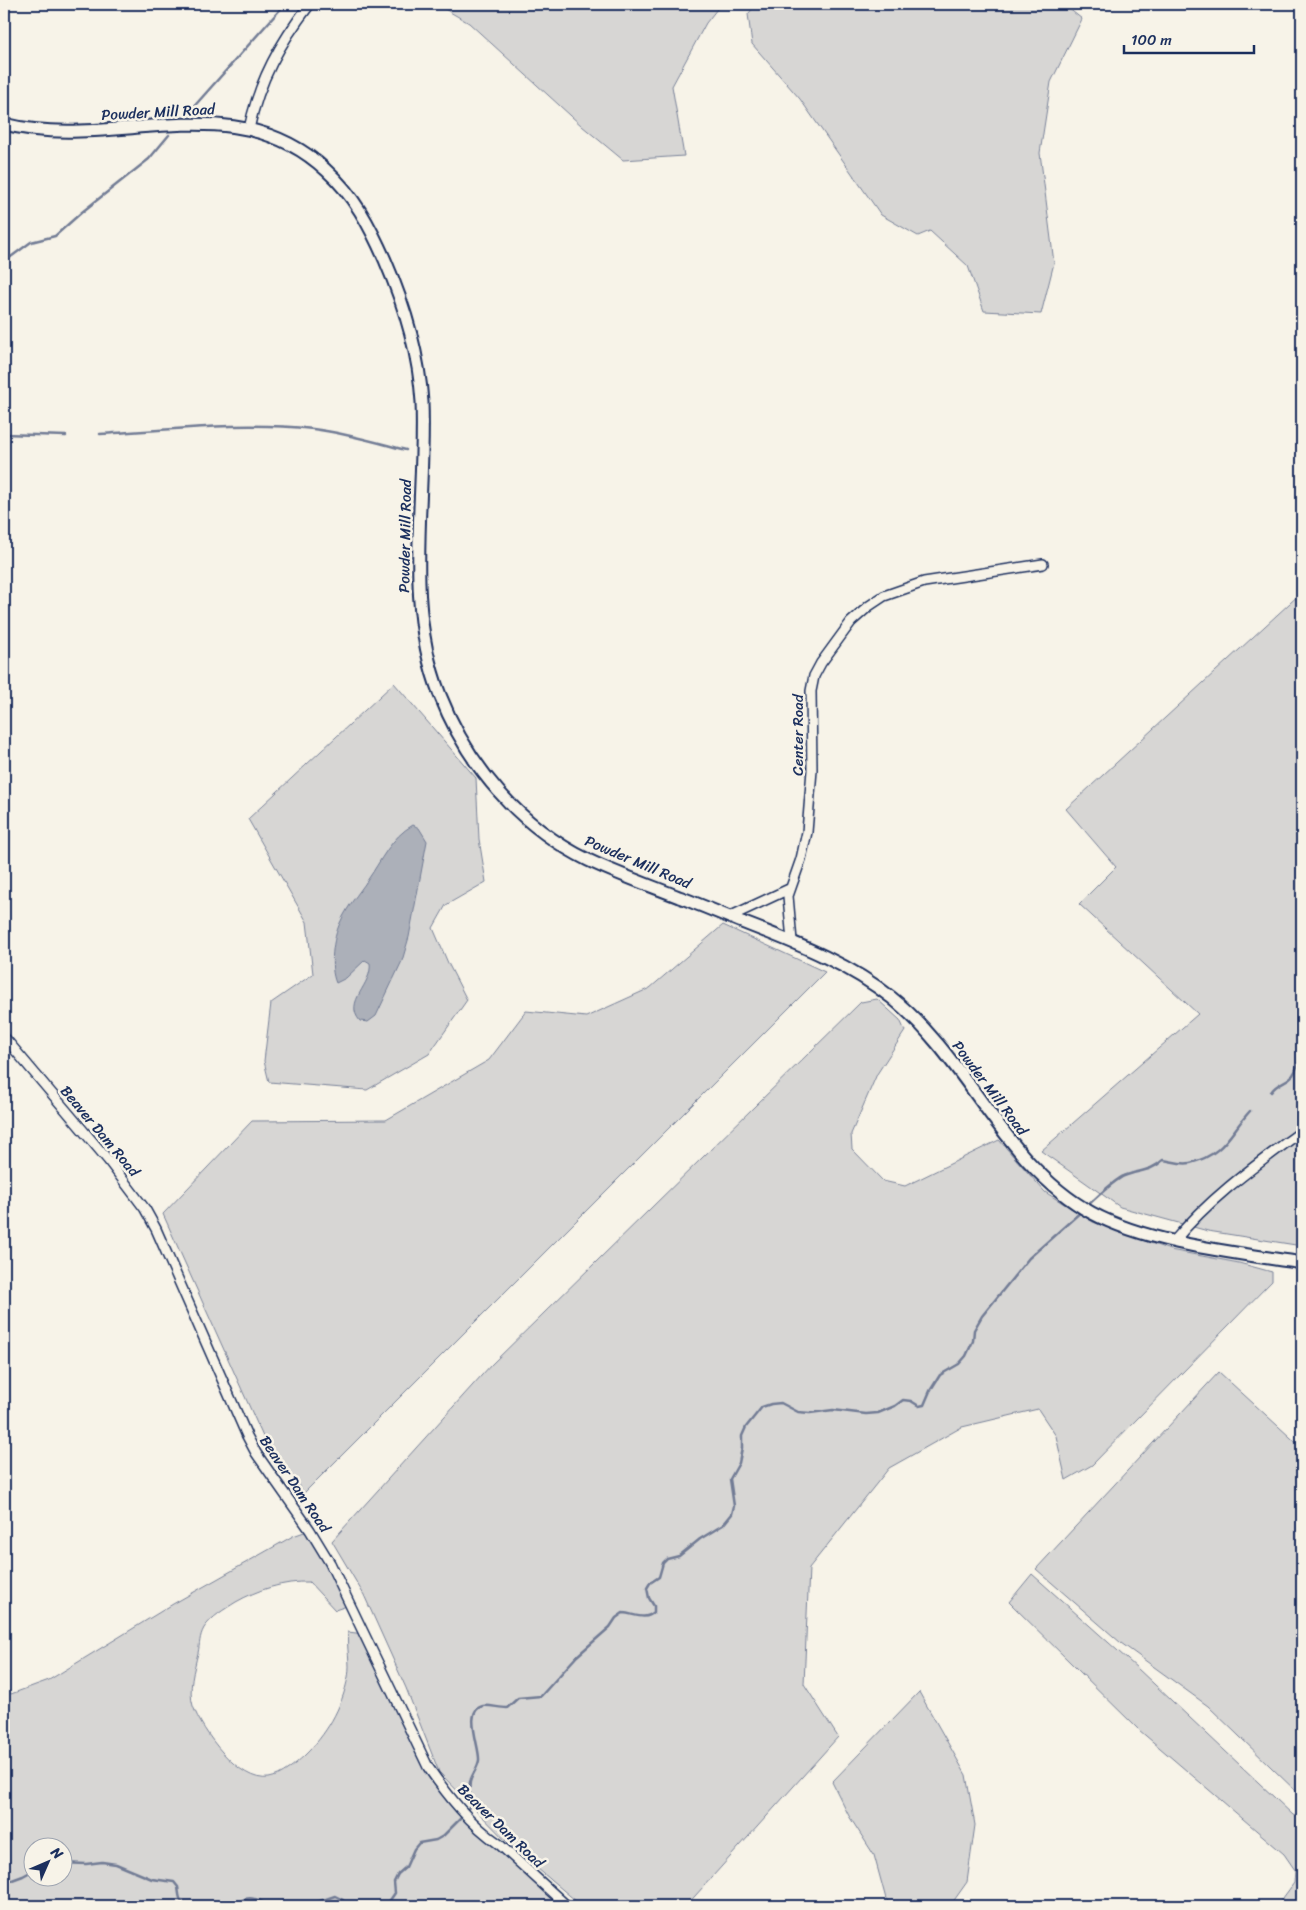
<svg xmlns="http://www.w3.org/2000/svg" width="1306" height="1910" viewBox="0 0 1306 1910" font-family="Sriracha,sans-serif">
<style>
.green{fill:#d7d6d4;stroke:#798299;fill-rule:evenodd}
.water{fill:#acb0b9;stroke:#727c95}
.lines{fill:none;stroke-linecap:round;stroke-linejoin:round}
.stream{stroke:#727c95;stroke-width:2.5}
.minor-casing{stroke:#1b2f5e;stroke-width:12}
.major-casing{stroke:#1b2f5e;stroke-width:15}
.minor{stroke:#f7f3e8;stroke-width:9}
.major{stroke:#f7f3e8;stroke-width:11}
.labels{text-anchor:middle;stroke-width:5;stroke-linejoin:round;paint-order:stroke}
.street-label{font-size:15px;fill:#1b2f5e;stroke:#f7f3e8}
</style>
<rect width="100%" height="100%" fill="#f7f3e8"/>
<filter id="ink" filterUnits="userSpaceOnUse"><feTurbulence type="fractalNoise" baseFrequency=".02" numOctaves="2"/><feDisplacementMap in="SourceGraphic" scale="10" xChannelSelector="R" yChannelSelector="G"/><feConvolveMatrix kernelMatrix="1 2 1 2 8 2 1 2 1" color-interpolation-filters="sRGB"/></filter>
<g filter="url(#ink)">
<!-- green -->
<path class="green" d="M 436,4 L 721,4 L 706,23 L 672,86 L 684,156 L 623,160 L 582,126 L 469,23 Z
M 757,4 L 1063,4 L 1082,19 L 1051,82 L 1040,153 L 1054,263 L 1041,314 L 984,311 L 968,266 L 930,231 L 918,236 L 881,215 L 800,99 L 752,44 L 748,14 Z
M 1302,592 L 1302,1246 L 1208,1231 L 1120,1207 L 1041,1151 L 1198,1014 L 1079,904 L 1116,867 L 1066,809 Z
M 394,683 L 476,778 L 479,839 L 486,882 L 446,905 L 433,928 L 448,963 L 467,1000 L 429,1054 L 367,1090 L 269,1082 L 264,1061 L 271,1003 L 313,974 L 307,922 L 248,819 Z
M 723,925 L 825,972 L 304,1493 L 264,1439 L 163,1214 L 252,1121 L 386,1120 L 489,1060 L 526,1011 L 586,1017 L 650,988 Z
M 877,999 L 900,1020 L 905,1031 L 877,1074 L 851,1134 L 852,1149 L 883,1181 L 905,1186 L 999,1140 L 1045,1192 L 1093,1222 L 1170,1250 L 1239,1263 L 1272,1272 L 1272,1281 L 1092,1465 L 1066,1480 L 1056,1436 L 1038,1409 L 962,1427 L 889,1468 L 809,1568 L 804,1684 L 838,1737 L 686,1906 L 582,1906 L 512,1847 L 439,1772 L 406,1688 L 364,1595 L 332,1541 L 491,1365 L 861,1002 Z
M 1219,1372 L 1302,1448 L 1302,1797 L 1208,1706 L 1121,1643 L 1036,1569 Z
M 310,1530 L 350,1605 L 335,1610 L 309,1582 C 284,1581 257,1590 236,1602 C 225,1609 211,1617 204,1628 C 199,1637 200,1644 198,1653 C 194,1669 188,1690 193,1706 C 202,1731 239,1783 269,1778 C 282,1776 295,1764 304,1756 C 326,1735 342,1708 348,1677 C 351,1663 346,1647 348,1632 L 364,1634 L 428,1767 L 449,1797 L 567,1906 L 4,1906 L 8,1882 L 4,1883 L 4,1685 L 11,1694 L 49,1680 L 173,1604 L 293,1536 ZM 32,1848 L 62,1848 L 62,1878 L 32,1878 Z
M 1032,1574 L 1137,1668 L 1293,1815 L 1302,1818 L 1302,1906 L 1277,1906 L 1294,1883 L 1295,1870 L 1284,1854 L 1139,1730 L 1009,1602 Z
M 919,1692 L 966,1775 L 975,1825 L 967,1882 L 950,1906 L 893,1906 L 886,1899 L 874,1855 L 849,1816 L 832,1782 Z"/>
<!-- water -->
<path class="water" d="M 413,825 L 419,828 L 427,841 L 409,937 L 402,961 L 376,1016 L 368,1022 L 360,1021 C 343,1001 373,985 370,963 L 365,960 L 346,978 L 336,983 C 329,967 333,938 340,923 C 347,907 358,894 367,881 C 381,861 391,837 413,825 Z"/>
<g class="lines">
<!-- stream -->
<path class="stream" d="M 190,111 L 285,4
M 4,262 L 31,242 L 55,236 L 82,212 L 149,159 L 169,135
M 4,434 L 66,436
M 100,434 C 171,430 242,421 313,429 C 345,433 375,442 406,450
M 1271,1092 C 1278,1082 1286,1083 1293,1075 C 1297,1069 1298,1062 1302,1057
M 1087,1206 C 1095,1199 1114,1180 1124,1176 C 1138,1170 1151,1172 1163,1160 C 1171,1161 1182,1165 1190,1163 C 1224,1155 1229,1134 1250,1111
M 466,1812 C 474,1802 468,1793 470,1782 C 472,1774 478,1768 479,1760 C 480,1747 463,1710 483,1706 C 490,1705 499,1708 507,1708 L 518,1698 L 541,1696 L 577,1656 L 610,1627 L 616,1618 L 623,1613 C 635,1614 645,1621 654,1612 L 654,1606 L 649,1598 L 647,1588 L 650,1583 L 659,1577 L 663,1563 L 667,1559 L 679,1556 L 700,1539 L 723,1525 L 732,1514 L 734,1506 L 730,1479 L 739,1463 L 742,1448 L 742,1436 L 746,1427 L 762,1407 L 771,1404 L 781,1403 L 798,1412 L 810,1413 L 833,1410 L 866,1414 L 878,1413 L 895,1406 L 903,1400 L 911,1401 L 919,1406 L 924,1405 L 930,1391 L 940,1375 L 959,1364 L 966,1356 L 973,1341 L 974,1330 L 982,1316 L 1029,1258 L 1083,1210
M 62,1863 L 86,1864 L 102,1862 L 116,1864 L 152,1879 L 174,1882 L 178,1887 C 180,1900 178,1902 192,1906
M 4,1883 L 23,1876 L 32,1871
M 193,1906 L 204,1904 L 207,1906
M 237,1906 C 245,1893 259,1899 269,1906
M 305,1906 L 335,1896 L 343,1900 L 346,1906
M 386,1906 L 395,1893 L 394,1882 L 398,1874 L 406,1867 L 414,1849 L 419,1843 L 436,1840 L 443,1836 L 463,1816"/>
<defs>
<path id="minor" d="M 249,129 C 259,80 280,43 310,4
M 729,917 L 789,889
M 792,941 L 788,896 L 801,859 L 807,832 L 812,770 L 811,691 L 814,676 L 821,663 L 851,622 L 869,606 L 884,596 L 924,582 L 1043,564
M 4,1037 L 108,1160 L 145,1209 L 156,1229 L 247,1436 L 256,1453 L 310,1530 L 330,1563 L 428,1767 C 448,1796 470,1824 499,1844 L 567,1906
M 1175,1240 C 1213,1195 1255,1166 1302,1131"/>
<path id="major" d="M 4,124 C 112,152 233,83 326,170 C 354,195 370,226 385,260 C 404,304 419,354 422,402 C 426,501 403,601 440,695 C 468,766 519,826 588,860 C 617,874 649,885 679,897 C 704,906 728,917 752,926 C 801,945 851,965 892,998 C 970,1061 1003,1164 1092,1213 C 1149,1244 1238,1253 1302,1263"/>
</defs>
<!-- minor casing -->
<use href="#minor" class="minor-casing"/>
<!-- major casing -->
<use href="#major" class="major-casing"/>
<!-- minor -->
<use href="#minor" class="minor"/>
<!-- major -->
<use href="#major" class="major"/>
</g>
</g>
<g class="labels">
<!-- street labels -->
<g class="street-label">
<text transform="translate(158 112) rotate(-3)" y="5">Powder Mill Road</text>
<text transform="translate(405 536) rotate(-89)" y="5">Powder Mill Road</text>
<text transform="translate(798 735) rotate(-90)" y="5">Center Road</text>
<text transform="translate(638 862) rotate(23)" y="5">Powder Mill Road</text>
<text transform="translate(990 1088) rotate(53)" y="5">Powder Mill Road</text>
<text transform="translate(100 1131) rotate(50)" y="5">Beaver Dam Road</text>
<text transform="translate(295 1484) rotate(56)" y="5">Beaver Dam Road</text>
<text transform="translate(501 1826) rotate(44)" y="5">Beaver Dam Road</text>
</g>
</g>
<!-- margin -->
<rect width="1306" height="1910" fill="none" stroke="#f7f3e8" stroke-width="20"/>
<rect x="10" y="10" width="1286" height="1890" fill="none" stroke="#1b2f5e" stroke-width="2" filter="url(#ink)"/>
<!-- north arrow -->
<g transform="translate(48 1862) rotate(45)"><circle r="24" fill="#f7f3e8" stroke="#9fa5b1"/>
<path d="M0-4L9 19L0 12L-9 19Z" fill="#1b2f5e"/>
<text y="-8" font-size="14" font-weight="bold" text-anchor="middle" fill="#1b2f5e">N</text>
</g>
<!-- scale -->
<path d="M1124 45v8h130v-8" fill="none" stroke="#1b2f5e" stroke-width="2.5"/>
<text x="1131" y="45" font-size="15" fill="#1b2f5e" stroke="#f7f3e8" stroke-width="4" paint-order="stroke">100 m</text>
</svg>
